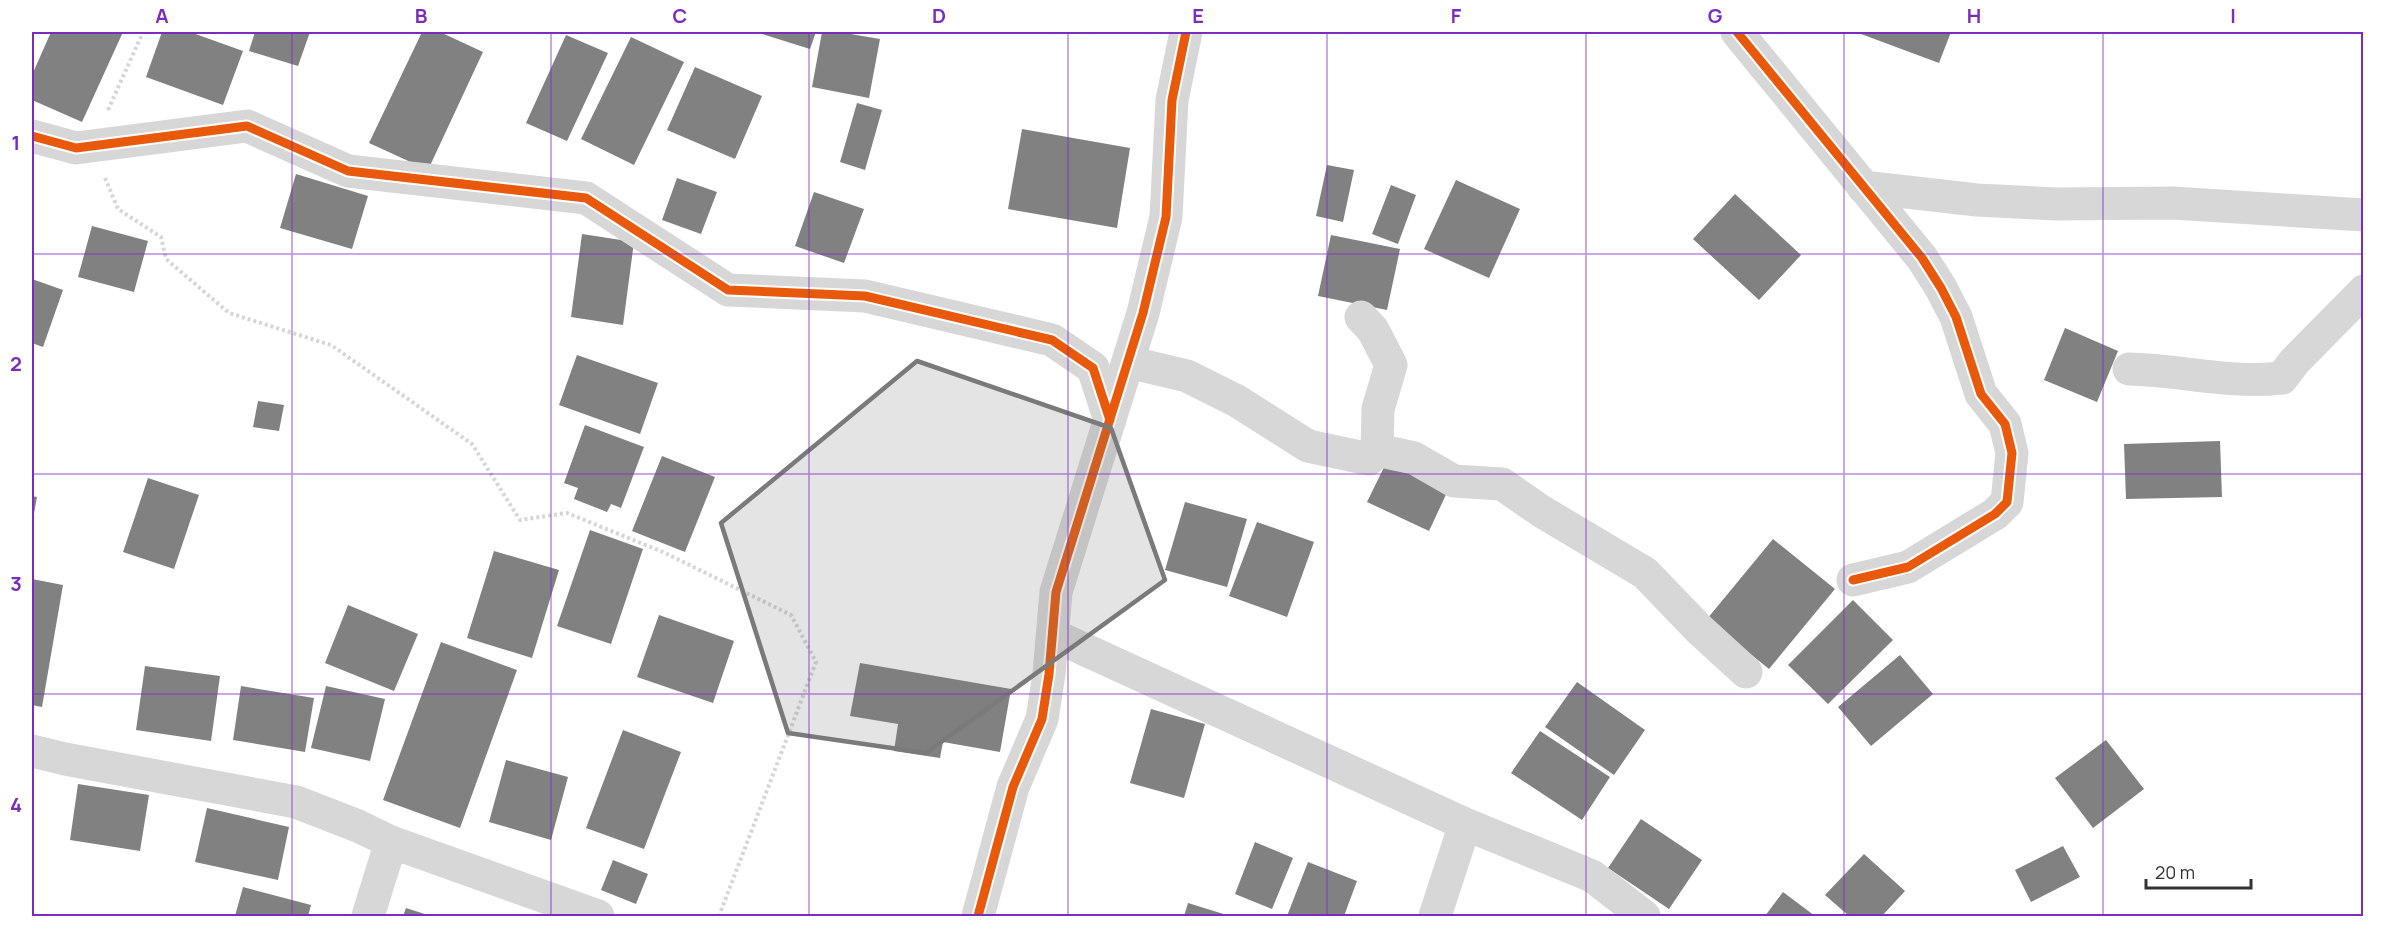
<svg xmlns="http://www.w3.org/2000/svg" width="2395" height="948" viewBox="0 0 2395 948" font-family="Manrope,sans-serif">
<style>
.building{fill:#818181}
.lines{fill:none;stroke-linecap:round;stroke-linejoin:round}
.path{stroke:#d6d6d6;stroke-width:4;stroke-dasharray:3 3;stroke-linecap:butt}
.minor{stroke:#d7d7d7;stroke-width:33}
.cycleway-casing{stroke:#fff;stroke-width:13}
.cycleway{stroke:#e8590c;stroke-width:9}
.marked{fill:#7a7a7a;fill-opacity:0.2;stroke:#7a7a7a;stroke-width:4.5;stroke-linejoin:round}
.grid{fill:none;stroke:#7b2cbf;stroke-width:1.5;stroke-opacity:0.55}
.neatline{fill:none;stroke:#7b2cbf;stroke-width:2}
.grid-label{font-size:20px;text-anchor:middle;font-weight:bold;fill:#7b2cbf}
</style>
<rect width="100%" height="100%" fill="#fff"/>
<!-- building -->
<path class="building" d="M 51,32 L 123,32 L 82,122 L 32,100 L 32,75 Z
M 162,32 L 190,32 L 243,51 L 223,105 L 146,77 Z
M 255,32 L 310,32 L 298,66 L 249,51 Z
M 422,32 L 440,32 L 483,52 L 428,170 L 369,143 Z
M 756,32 L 816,32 L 810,49 Z
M 822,32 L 839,32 L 880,39 L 869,98 L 812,87 Z
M 1862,32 L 1951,32 L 1939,63 L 1861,34 Z
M 566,35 L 608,53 L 567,141 L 526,123 Z
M 631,37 L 684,62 L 634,165 L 581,139 Z
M 695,67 L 762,96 L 735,159 L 667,130 Z
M 857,103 L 882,110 L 865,170 L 840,162 Z
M 1022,129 L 1130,148 L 1117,228 L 1008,209 Z
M 1327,165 L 1354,170 L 1343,222 L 1316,216 Z
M 296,174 L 368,196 L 352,249 L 280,228 Z
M 677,178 L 717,192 L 701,234 L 662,220 Z
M 1456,180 L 1520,209 L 1489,278 L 1424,249 Z
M 1391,185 L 1416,195 L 1398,244 L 1372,234 Z
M 814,192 L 864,209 L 844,263 L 795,246 Z
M 1735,194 L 1801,255 L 1759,300 L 1693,239 Z
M 92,226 L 148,241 L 134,292 L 78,277 Z
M 582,234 L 634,242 L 623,325 L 571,317 Z
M 1331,235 L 1400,249 L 1387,310 L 1318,296 Z
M 32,279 L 63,290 L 43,347 L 32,343 Z
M 2065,328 L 2118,351 L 2097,402 L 2044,380 Z
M 577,355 L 658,383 L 640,434 L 559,405 Z
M 2362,362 L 2364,362 L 2364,392 L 2361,392 Z
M 258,401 L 284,405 L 279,431 L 253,427 Z
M 585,425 L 644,447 L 621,508 L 611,504 L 607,512 L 574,499 L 578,488 L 564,483 Z
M 2220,441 L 2222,497 L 2126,499 L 2124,444 Z
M 662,456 L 715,477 L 685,552 L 632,531 Z
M 1389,457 L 1450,486 L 1429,531 L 1367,502 Z
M 148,478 L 199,495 L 174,569 L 123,552 Z
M 32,496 L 37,497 L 33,519 L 32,519 Z
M 1185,502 L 1247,519 L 1227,587 L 1165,570 Z
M 1257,522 L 1314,542 L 1287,617 L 1229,596 Z
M 590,530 L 643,549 L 611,644 L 557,626 Z
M 1773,539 L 1835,589 L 1769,669 L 1707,619 Z
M 494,551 L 559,570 L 532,658 L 467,638 Z
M 32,579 L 63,585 L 42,707 L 32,705 Z
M 1853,600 L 1893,640 L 1828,704 L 1788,665 Z
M 348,605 L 418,634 L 394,691 L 325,663 Z
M 659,615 L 734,641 L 713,703 L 637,677 Z
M 441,642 L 517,670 L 460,828 L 383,800 Z
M 1900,655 L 1933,694 L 1871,746 L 1838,707 Z
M 860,663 L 1011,689 L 1000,752 L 943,742 L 940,758 L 894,751 L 898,724 L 850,716 Z
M 145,666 L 220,676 L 211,741 L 136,730 Z
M 1577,682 L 1645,730 L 1614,775 L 1545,727 Z
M 241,686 L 314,698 L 305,752 L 233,740 Z
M 326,686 L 385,699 L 370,761 L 311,748 Z
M 1151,709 L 1205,724 L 1184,798 L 1130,783 Z
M 623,730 L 681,752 L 644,849 L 586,828 Z
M 1540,731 L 1610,777 L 1582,820 L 1511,773 Z
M 2106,740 L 2144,789 L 2093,828 L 2055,778 Z
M 506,760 L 568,777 L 551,840 L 489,822 Z
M 78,784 L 149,795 L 140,851 L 70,840 Z
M 207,808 L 289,827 L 278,880 L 195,862 Z
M 1641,819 L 1702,860 L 1669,909 L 1608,868 Z
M 1255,842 L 1293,858 L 1272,909 L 1235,894 Z
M 2063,846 L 2080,877 L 2031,902 L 2015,870 Z
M 1864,854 L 1905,891 L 1882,916 L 1849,916 L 1825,895 Z
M 613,860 L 648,874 L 636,904 L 601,890 Z
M 1308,862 L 1357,881 L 1344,916 L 1287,916 Z
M 243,887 L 311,905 L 308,916 L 235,916 Z
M 1783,892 L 1815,916 L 1765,916 Z
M 1188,903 L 1230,916 L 1184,916 Z
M 406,908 L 431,916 L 403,916 Z"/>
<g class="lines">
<!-- path -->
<path class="path" d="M 108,110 L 143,32
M 105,178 L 118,209 L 161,237 L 166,259 L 229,313 L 331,345 L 472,444 L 520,520 L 567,513 L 663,552 L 791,615 L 816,662 L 719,916"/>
<!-- minor -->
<path class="minor" d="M 1737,32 L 1922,258 L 1941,288 L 1956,317 L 1981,394 L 2005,424 L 2012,453 L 2007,502 L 1995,514 L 1908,567 L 1853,580
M 32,136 L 76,148 L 247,126 L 348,171 L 586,198 L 728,290 L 865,296 L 1052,340 L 1093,368 L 1110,420
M 1863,187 L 1977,200 L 2056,204 L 2173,203 L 2364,215
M 1361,317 L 1373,330 L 1391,365 L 1378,409 L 1377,450
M 1128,362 L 1187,376 L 1237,401 L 1308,446 L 1369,459 L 1377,450 L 1414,458 L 1454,481 L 1502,484 L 1541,511 L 1645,573 L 1700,630 L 1746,672
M 2129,369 C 2181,370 2230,384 2282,378 L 2294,362 L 2364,291
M 1053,635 L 1465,824 L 1592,876 L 1644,916
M 32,751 L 65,759 L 296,802 L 358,826 L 391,842 L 598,916
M 368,916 L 391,842
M 978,916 L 1013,787 L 1042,719 L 1049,674 L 1056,592 L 1143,313 L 1166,217 L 1172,100 L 1186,32
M 1435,916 L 1465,824"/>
<defs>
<path id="cycleway" d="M 1737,32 L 1922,258 L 1941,288 L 1956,317 L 1981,394 L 2005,424 L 2012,453 L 2007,502 L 1995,514 L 1908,567 L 1853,580
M 32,136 L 76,148 L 247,126 L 348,171 L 586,198 L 728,290 L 865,296 L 1052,340 L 1093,368 L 1110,420
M 978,916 L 1013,787 L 1042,719 L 1049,674 L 1056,592 L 1143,313 L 1166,217 L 1172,100 L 1186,32"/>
</defs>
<!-- cycleway casing -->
<use href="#cycleway" class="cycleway-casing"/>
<!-- cycleway -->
<use href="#cycleway" class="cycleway"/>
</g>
<!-- marked area -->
<path class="marked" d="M 917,361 L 1111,428 L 1165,580 L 926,753 L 788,733 L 721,523 Z"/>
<!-- grid -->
<path class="grid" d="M 292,32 L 292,916M 551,32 L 551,916M 809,32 L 809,916M 1068,32 L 1068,916M 1327,32 L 1327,916M 1586,32 L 1586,916M 1844,32 L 1844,916M 2103,32 L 2103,916M 32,254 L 2364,254M 32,474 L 2364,474M 32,694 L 2364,694"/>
<!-- border -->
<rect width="2395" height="948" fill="none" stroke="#ffffff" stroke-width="66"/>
<!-- scale -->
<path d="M2146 879v9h105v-9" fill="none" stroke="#333333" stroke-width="3"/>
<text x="2155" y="879" font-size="18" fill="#333333" stroke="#ffffff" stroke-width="4.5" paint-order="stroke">20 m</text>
<rect x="33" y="33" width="2329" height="882" class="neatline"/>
<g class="grid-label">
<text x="162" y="23">A</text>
<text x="421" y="23">B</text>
<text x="680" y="23">C</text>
<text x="939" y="23">D</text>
<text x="1198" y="23">E</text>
<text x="1456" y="23">F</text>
<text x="1715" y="23">G</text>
<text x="1974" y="23">H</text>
<text x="2233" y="23">I</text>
<text x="16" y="150">1</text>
<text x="16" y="371">2</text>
<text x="16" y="591">3</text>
<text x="16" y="812">4</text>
</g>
</svg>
